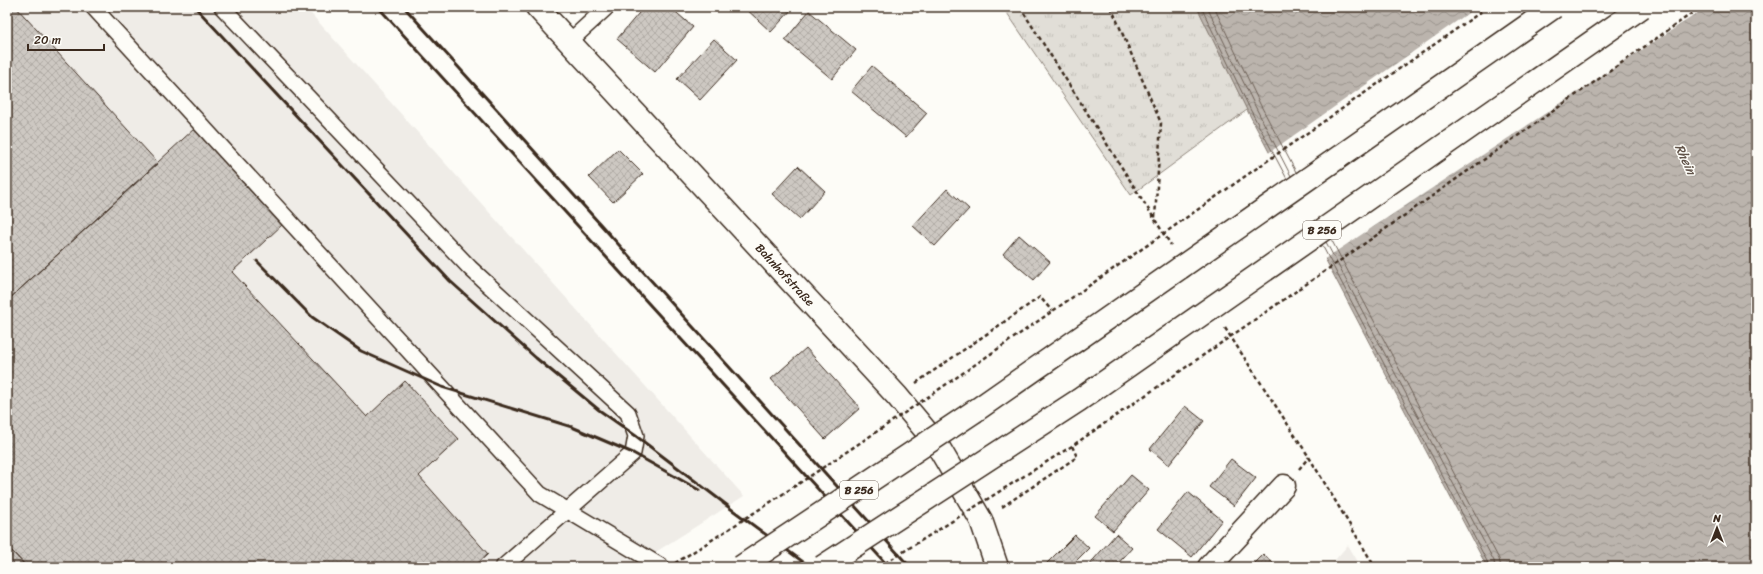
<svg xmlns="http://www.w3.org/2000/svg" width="1763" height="574" viewBox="0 0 1763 574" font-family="Sriracha,sans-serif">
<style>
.built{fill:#efece7}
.grass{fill:url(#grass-tufts);stroke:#8e847a}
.water{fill:url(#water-waves);stroke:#887d74}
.pier{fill:#fdfcf7}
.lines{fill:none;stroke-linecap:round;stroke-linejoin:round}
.shore{stroke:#6e6157;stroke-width:1}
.building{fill:url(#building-cross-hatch);stroke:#3b2a1e}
.lane-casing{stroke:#3b2a1e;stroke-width:18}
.street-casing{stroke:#3b2a1e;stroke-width:25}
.highway-casing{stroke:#3b2a1e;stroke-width:25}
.path{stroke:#3b2a1e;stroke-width:2.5;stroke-dasharray:4 3;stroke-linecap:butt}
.lane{stroke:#fdfcf7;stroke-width:15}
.street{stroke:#fdfcf7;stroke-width:22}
.highway{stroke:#fdfcf7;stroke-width:22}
.rail{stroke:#3b2a1e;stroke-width:3}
.highway-bridge-casing{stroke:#3b2a1e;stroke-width:25;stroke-linecap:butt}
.path-bridge{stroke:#3b2a1e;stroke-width:2.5;stroke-dasharray:4 3;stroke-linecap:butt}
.highway-bridge{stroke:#fdfcf7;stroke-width:22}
.labels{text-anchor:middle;stroke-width:3;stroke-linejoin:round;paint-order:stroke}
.shield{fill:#fdfcf7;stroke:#75695f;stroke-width:1}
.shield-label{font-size:11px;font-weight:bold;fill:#3b2a1e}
.street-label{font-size:12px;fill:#3b2a1e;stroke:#fdfcf7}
.water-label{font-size:13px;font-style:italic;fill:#615349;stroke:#fdfcf7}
</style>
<defs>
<pattern id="grass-tufts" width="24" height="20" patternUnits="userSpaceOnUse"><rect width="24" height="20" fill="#e1ded7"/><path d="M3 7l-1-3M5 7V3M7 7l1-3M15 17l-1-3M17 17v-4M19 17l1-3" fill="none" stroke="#c2bfb8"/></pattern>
<pattern id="water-waves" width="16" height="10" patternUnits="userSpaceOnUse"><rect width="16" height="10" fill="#bbb4ad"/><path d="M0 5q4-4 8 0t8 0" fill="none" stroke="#99938c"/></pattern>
<pattern id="building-cross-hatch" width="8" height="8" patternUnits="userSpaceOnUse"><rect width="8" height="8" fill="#cdc8c2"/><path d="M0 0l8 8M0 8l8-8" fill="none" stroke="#b1aca6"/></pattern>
</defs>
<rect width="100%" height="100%" fill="#fdfcf7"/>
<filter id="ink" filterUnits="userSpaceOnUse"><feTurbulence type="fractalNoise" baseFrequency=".025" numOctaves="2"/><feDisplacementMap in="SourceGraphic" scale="8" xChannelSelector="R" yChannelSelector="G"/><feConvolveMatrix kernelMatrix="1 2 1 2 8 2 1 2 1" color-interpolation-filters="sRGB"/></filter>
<g filter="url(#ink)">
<!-- built -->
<path class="built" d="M 7,7 L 305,7 L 744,496 L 632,567 L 7,567 Z
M 1348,545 L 1361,567 L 1329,567 Z"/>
<!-- grass -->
<path class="grass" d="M 1003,7 L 1197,7 L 1247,110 L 1131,195 Z"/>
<!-- water -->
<path class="water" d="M 1197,7 L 1756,7 L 1756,567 L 1487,567 L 1247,110 Z"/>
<!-- pier -->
<path class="pier" d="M 1477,7 L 1707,7 L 1323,260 L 1267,154 Z"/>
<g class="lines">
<!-- shore -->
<path class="shore" d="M 1201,7 L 1250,109 L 1287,179
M 1207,7 L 1255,106 L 1291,176
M 1214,7 L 1260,104 L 1296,172
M 1331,239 L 1499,559 L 1501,567
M 1326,242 L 1494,561 L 1495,567
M 1322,245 L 1490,567"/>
</g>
<!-- building -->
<path class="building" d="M 7,7 L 16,7 L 158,163 L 7,301 Z
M 644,7 L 670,7 L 693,27 L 655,72 L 617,39 Z
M 744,7 L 794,7 L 771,32 Z
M 809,11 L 856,50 L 832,79 L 785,40 Z
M 714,39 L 737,60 L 700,100 L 677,79 Z
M 872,66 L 927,113 L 906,137 L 851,91 Z
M 195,128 L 284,223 L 232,272 L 367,417 L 405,381 L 459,439 L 419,476 L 488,554 L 474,567 L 27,567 L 7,546 L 7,301 Z
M 618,149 L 643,174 L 613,202 L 589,177 Z
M 798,166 L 825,191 L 800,219 L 772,194 Z
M 947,189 L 969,209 L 935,246 L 913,226 Z
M 1019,235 L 1050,262 L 1034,280 L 1003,254 Z
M 806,348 L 860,408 L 825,439 L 771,379 Z
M 1185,406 L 1204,421 L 1169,465 L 1150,449 Z
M 1231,459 L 1256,478 L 1234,506 L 1209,487 Z
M 1131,475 L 1149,490 L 1113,531 L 1095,516 Z
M 1188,492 L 1222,520 L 1192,557 L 1158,529 Z
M 1116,534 L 1132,548 L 1115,567 L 1087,567 Z
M 1075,535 L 1089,548 L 1070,567 L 1043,567 Z
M 7,546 L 27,567 L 7,567 Z
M 1263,554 L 1277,567 L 1250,567 Z"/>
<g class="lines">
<defs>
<path id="lane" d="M 93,7 L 540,494 L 662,567
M 222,7 L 470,268 L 628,413 L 636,436 L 633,453 L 503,567
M 569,42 L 607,7"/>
<g id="street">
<path id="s1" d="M 537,7 L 897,396 L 936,443 L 942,453 L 981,520 L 997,567"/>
<path d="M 1209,567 L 1284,486"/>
</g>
<path id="highway" d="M 975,411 L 1180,268"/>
</defs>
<!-- lane casing -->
<use href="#lane" class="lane-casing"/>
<!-- street casing -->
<use href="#street" class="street-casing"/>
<!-- highway casing -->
<use href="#highway" class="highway-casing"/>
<!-- path -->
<path class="path" d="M 1020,7 L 1171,245
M 1111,7 L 1161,123 L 1155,218
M 1225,328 L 1309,457 L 1375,567
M 916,383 L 1040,297 L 1052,311
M 1299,469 L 1309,457
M 1002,507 L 1077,457 L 1072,446"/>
<!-- lane -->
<use href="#lane" class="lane"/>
<!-- street -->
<use href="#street" class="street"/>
<!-- highway -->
<use href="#highway" class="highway"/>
<!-- rail -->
<path class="rail" d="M 195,7 L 450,281 L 536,358 L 599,410 L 636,436 L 728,506
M 378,7 L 889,567
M 404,7 L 910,567
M 257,261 L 312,317 L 361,351 L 442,387 L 572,427 L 633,453 L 699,490
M 723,503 L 810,567"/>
<defs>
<path id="highway-bridge" d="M 1180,268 L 1554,7
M 741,567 L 975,411
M 822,567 L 1079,400 L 1642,7"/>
</defs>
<!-- highway-bridge casing -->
<use href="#highway-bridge" class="highway-bridge-casing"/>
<!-- path-bridge -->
<path class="path-bridge" d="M 669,567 C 832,465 991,354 1149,244 C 1262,164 1375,86 1488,7
M 879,567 L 1072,446 L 1344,258 L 1701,7"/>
<!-- highway-bridge -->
<use href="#highway-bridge" class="highway-bridge"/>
</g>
</g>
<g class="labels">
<!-- shield labels -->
<g class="shield">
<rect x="1303" y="221" width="38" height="18" rx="3"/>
<rect x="840" y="481" width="38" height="18" rx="3"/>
</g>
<g class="shield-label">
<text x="1322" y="234">B 256</text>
<text x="859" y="494">B 256</text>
</g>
<!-- street labels -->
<g class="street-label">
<text dy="4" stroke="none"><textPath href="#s1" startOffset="365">Bahnhofstraße</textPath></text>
</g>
<!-- water labels -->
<g class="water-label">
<text transform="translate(1686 159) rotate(65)" y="5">Rhein</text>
</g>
</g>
<!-- margin -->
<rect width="1763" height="574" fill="none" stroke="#fdfcf7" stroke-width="24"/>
<rect x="12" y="12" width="1739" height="550" fill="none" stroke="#3b2a1e" stroke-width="1.5" filter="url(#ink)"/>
<!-- north arrow -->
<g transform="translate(1717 528)" stroke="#fdfcf7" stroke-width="3" paint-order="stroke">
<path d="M0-3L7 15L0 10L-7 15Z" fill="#3b2a1e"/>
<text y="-6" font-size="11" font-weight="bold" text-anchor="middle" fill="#3b2a1e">N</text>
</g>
<!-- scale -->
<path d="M28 44v6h76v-6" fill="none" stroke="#3b2a1e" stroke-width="2"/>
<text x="34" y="44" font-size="12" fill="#3b2a1e" stroke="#fdfcf7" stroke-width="3" paint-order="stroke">20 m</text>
</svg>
